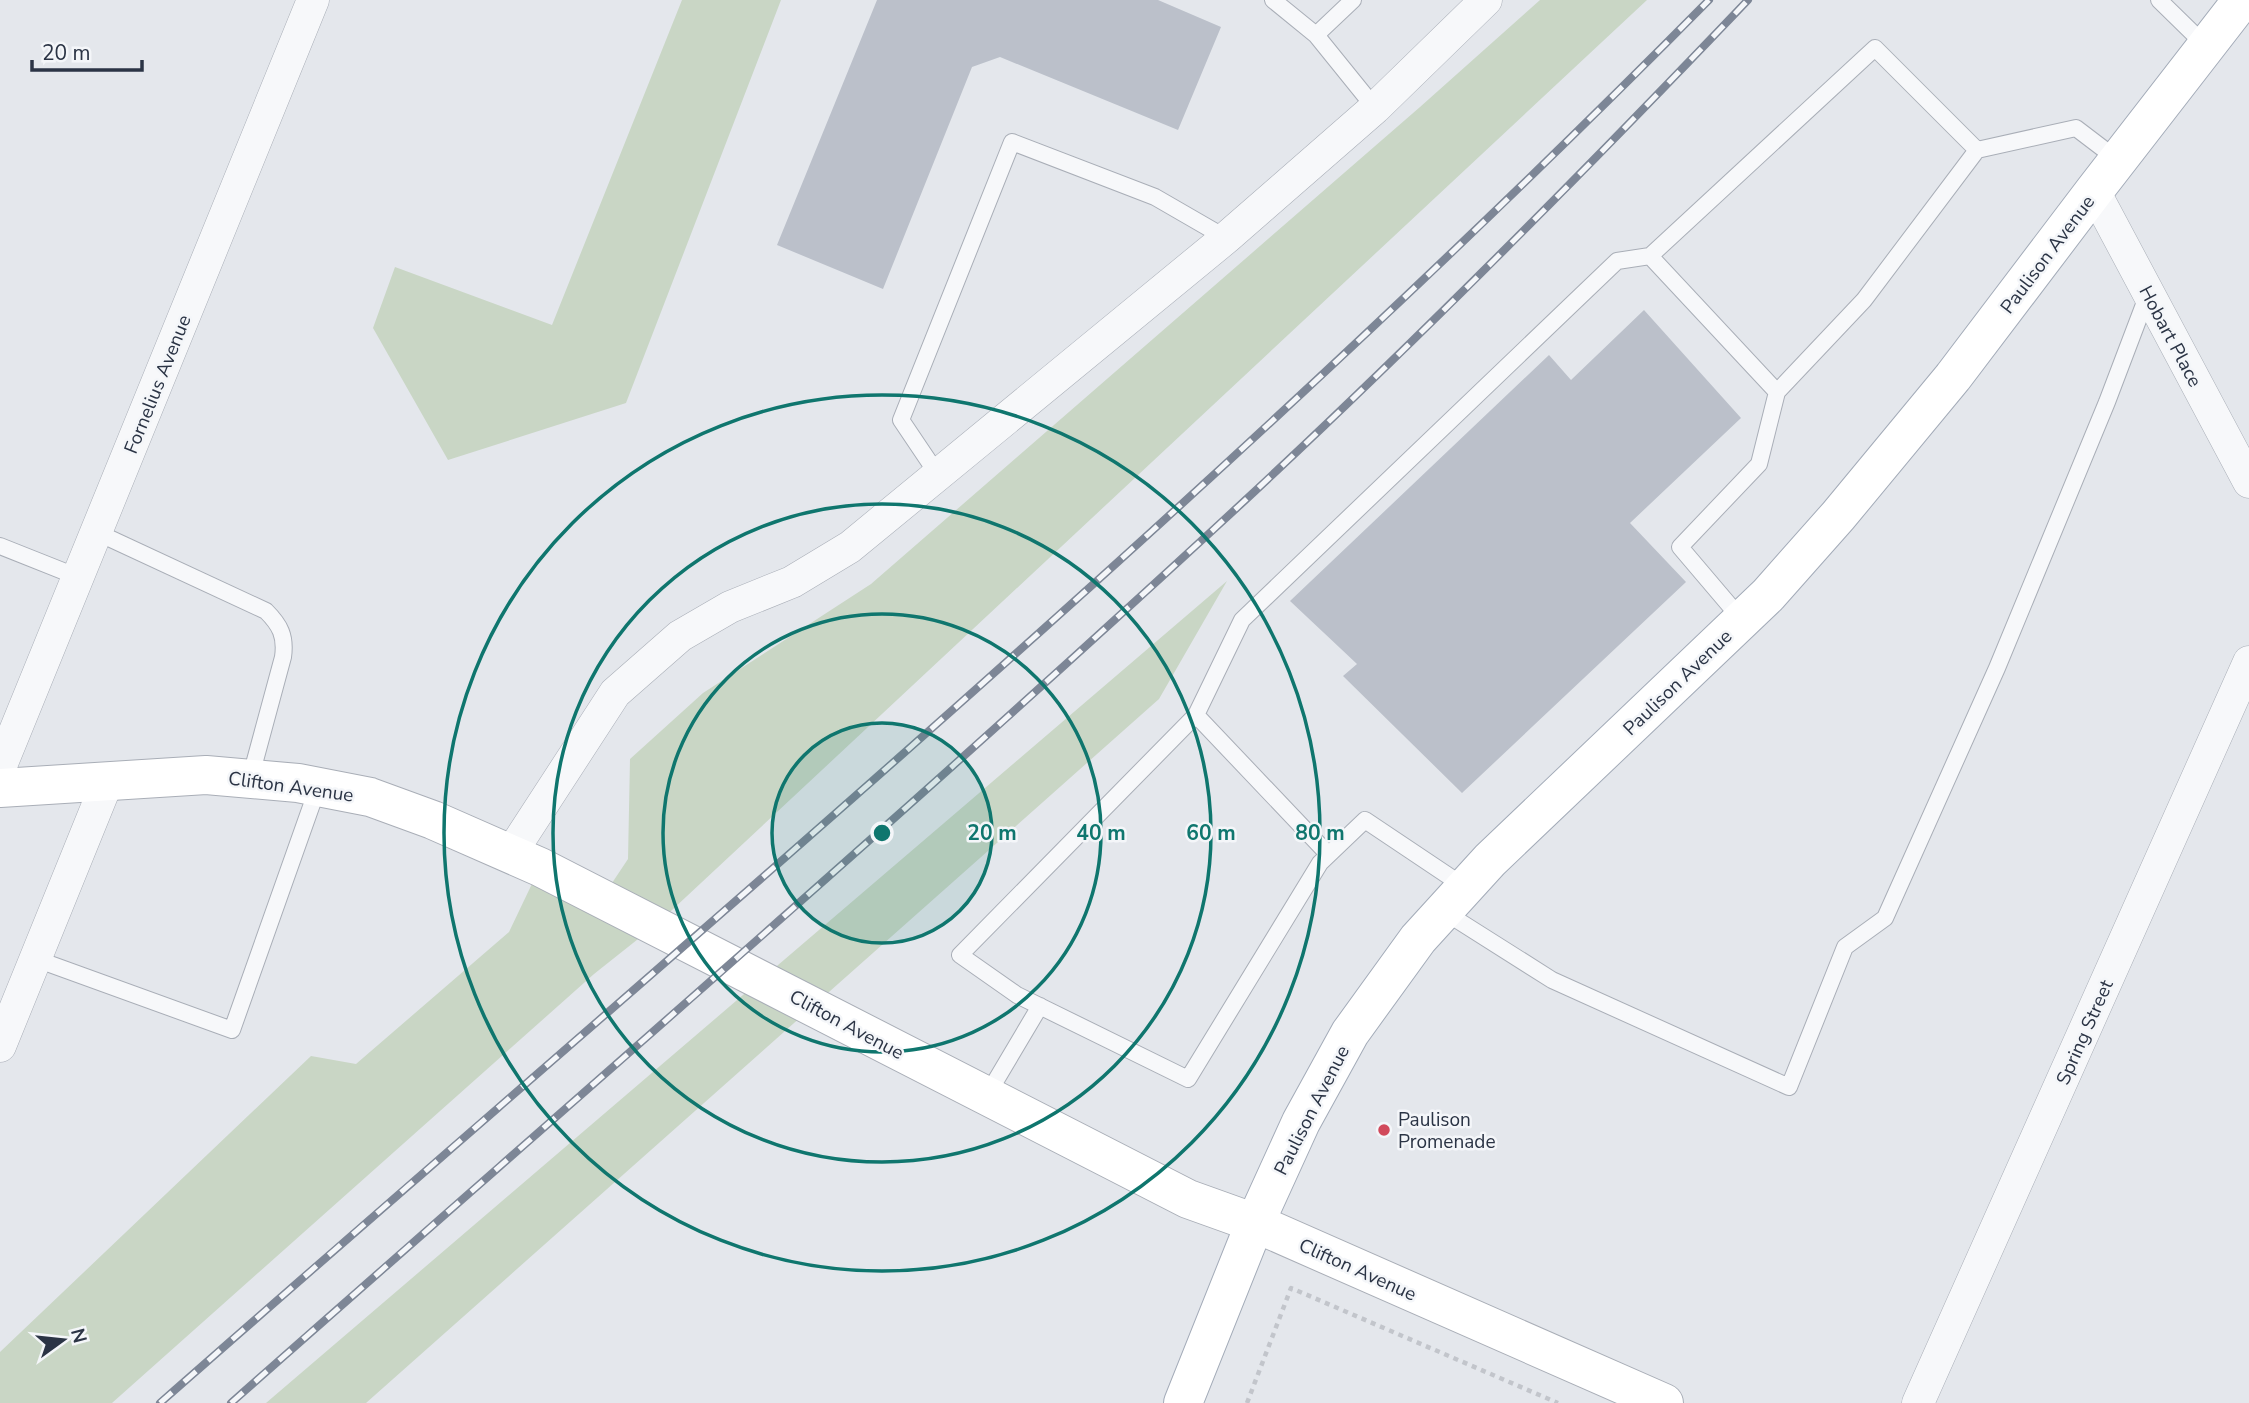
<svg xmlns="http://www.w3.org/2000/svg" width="2249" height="1403" viewBox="0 0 2249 1403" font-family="'Nunito Sans',sans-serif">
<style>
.green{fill:#c9d6c5}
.building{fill:#bbc0ca}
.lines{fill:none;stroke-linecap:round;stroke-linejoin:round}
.lane-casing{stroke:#a9aeb7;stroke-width:18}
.street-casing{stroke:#a9aeb7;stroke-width:33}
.secondary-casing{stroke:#a9aeb7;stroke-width:40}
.primary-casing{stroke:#a3abb8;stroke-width:40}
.path{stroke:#c2c5cb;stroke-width:4.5;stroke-dasharray:5 5;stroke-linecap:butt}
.lane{stroke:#f7f8fa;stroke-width:16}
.street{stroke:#f7f8fa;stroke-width:32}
.secondary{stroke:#fff;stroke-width:38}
.primary{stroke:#fff;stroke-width:38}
.rail-casing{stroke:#7d8696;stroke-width:8}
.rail{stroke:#f4f6f9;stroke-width:5;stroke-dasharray:16;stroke-linecap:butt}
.ring{fill:none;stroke:#0f766e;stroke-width:3.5}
.poi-dot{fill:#d1495b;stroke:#f4f6f9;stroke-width:2.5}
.labels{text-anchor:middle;stroke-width:5;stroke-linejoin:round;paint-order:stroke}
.street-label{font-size:19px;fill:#2b3445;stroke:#f4f6f9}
.poi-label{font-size:19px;fill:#2b3445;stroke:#f4f6f9;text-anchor:start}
.centre{fill:#0f766e;stroke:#f4f6f9;stroke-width:3.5}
.ring-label{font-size:21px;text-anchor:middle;font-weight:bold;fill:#0f766e;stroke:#f4f6f9;stroke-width:5;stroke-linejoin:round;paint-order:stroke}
</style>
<rect width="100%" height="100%" fill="#e4e7ec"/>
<!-- green -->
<path class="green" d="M 682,0 L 781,0 L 626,403 L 448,460 L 373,328 L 395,267 L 552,325 Z
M 1540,0 L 1647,0 L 657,924 L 594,974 L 112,1403 L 0,1403 L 0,1352 L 311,1056 L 356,1064 L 509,932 L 540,867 L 602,898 L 628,859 L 630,759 L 703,693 L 871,584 L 1420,107 Z
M 1227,581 L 1159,699 L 366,1403 L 266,1403 Z"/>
<!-- building -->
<path class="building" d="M 877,0 L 1158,0 L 1221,27 L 1178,130 L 1000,57 L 972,67 L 883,289 L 777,245 Z
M 1644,310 L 1741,418 L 1630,523 L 1686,582 L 1462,793 L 1343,676 L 1357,664 L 1290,601 L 1549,355 L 1571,380 Z"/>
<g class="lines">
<defs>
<path id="lane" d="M 1273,0 L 1316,35 L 1375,108
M 2159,0 L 2206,46
M 1316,35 L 1353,0
M 1977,150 L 2076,128 L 2118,160
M 1650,256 L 1777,392
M 938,475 L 901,420 L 1012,142 L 1155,197 L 1226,238
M 96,532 L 266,611 C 280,625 286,636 283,657 L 250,779
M 0,546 L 78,577
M 1196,715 L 1328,854
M 1465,887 L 1365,820 L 1320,863 L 1188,1079 L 1017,995 L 960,955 L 1196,715 L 1242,620 L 1617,261 L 1650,256 L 1875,48 L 1977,150 L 1864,300 L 1777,392 L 1759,464 L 1680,547 L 1742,620
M 1443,911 L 1552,980 L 1789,1087 L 1845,947 L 1885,918 L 1997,668 L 2107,402 L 2148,294
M 36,959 L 232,1030 L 318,787
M 986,1097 L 1040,1006"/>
<path id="street" d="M 2094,191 L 2249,482
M 0,768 L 313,0
M 511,853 L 615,693 L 680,636 L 730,607 L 792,582 L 850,547 L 1226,238 L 1375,108 L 1486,0
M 0,1046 L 108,780
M 1918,1403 L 2249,662"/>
<path id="secondary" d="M 0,788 L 206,775 L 298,783 L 370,797 L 433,820 L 540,867 L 1188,1199 L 1255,1223 L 1664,1403"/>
<path id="primary" d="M 1183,1403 L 1255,1223 L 1301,1122 L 1350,1033 L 1418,939 L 1490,860 L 1768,595 L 1838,516 L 1953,377 L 2094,191 L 2242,0"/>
</defs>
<!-- lane casing -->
<use href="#lane" class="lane-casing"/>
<!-- street casing -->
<use href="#street" class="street-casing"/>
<!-- secondary casing -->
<use href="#secondary" class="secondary-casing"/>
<!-- primary casing -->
<use href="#primary" class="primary-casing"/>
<!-- path -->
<path class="path" d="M 1247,1403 L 1291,1288 L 1558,1403"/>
<!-- lane -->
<use href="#lane" class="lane"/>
<!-- street -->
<use href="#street" class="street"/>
<!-- secondary -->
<use href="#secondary" class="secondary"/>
<!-- primary -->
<use href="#primary" class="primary"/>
<defs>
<path id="rail" d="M 160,1403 C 683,943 1219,496 1709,0
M 231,1403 C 568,1105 909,811 1240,505 C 1415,343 1583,173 1748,0"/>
</defs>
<!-- rail casing -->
<use href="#rail" class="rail-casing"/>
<!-- rail -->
<use href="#rail" class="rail"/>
</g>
<!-- distance rings -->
<circle cx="882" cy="833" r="110" fill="#0f766e" fill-opacity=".12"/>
<g class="ring">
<circle cx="882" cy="833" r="110"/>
<circle cx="882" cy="833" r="219"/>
<circle cx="882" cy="833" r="329"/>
<circle cx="882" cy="833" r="438"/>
</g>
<!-- markers -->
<circle class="poi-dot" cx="1384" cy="1130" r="7"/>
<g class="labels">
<!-- street labels -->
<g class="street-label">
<text transform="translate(2047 254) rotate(-53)" y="7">Paulison Avenue</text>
<text transform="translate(2171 336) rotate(62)" y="7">Hobart Place</text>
<text transform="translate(157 384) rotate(-68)" y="7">Fornelius Avenue</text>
<text transform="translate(1677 682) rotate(-44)" y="7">Paulison Avenue</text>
<text transform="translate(291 786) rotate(8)" y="7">Clifton Avenue</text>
<text transform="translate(847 1024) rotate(28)" y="7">Clifton Avenue</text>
<text transform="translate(2084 1032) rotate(-66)" y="7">Spring Street</text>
<text transform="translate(1311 1110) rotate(-63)" y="7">Paulison Avenue</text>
<text transform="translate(1358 1269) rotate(24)" y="7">Clifton Avenue</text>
</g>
<!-- poi labels -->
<g class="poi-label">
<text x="1398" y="1126">Paulison<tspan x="1398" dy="22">Promenade</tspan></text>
</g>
</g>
<circle cx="882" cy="833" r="10" class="centre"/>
<g class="ring-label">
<text x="992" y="840">20 m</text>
<text x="1101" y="840">40 m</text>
<text x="1211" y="840">60 m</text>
<text x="1320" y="840">80 m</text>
</g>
<!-- north arrow -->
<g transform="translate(63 1340) rotate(75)" stroke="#f4f6f9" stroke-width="5" paint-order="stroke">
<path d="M0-5L12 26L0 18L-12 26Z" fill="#2b3445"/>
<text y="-10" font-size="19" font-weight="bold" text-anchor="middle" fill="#2b3445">N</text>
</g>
<!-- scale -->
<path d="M32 60v10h110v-10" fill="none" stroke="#2b3445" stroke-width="3.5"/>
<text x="42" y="60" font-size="21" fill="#2b3445" stroke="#f4f6f9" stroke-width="5" paint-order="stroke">20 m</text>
</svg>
